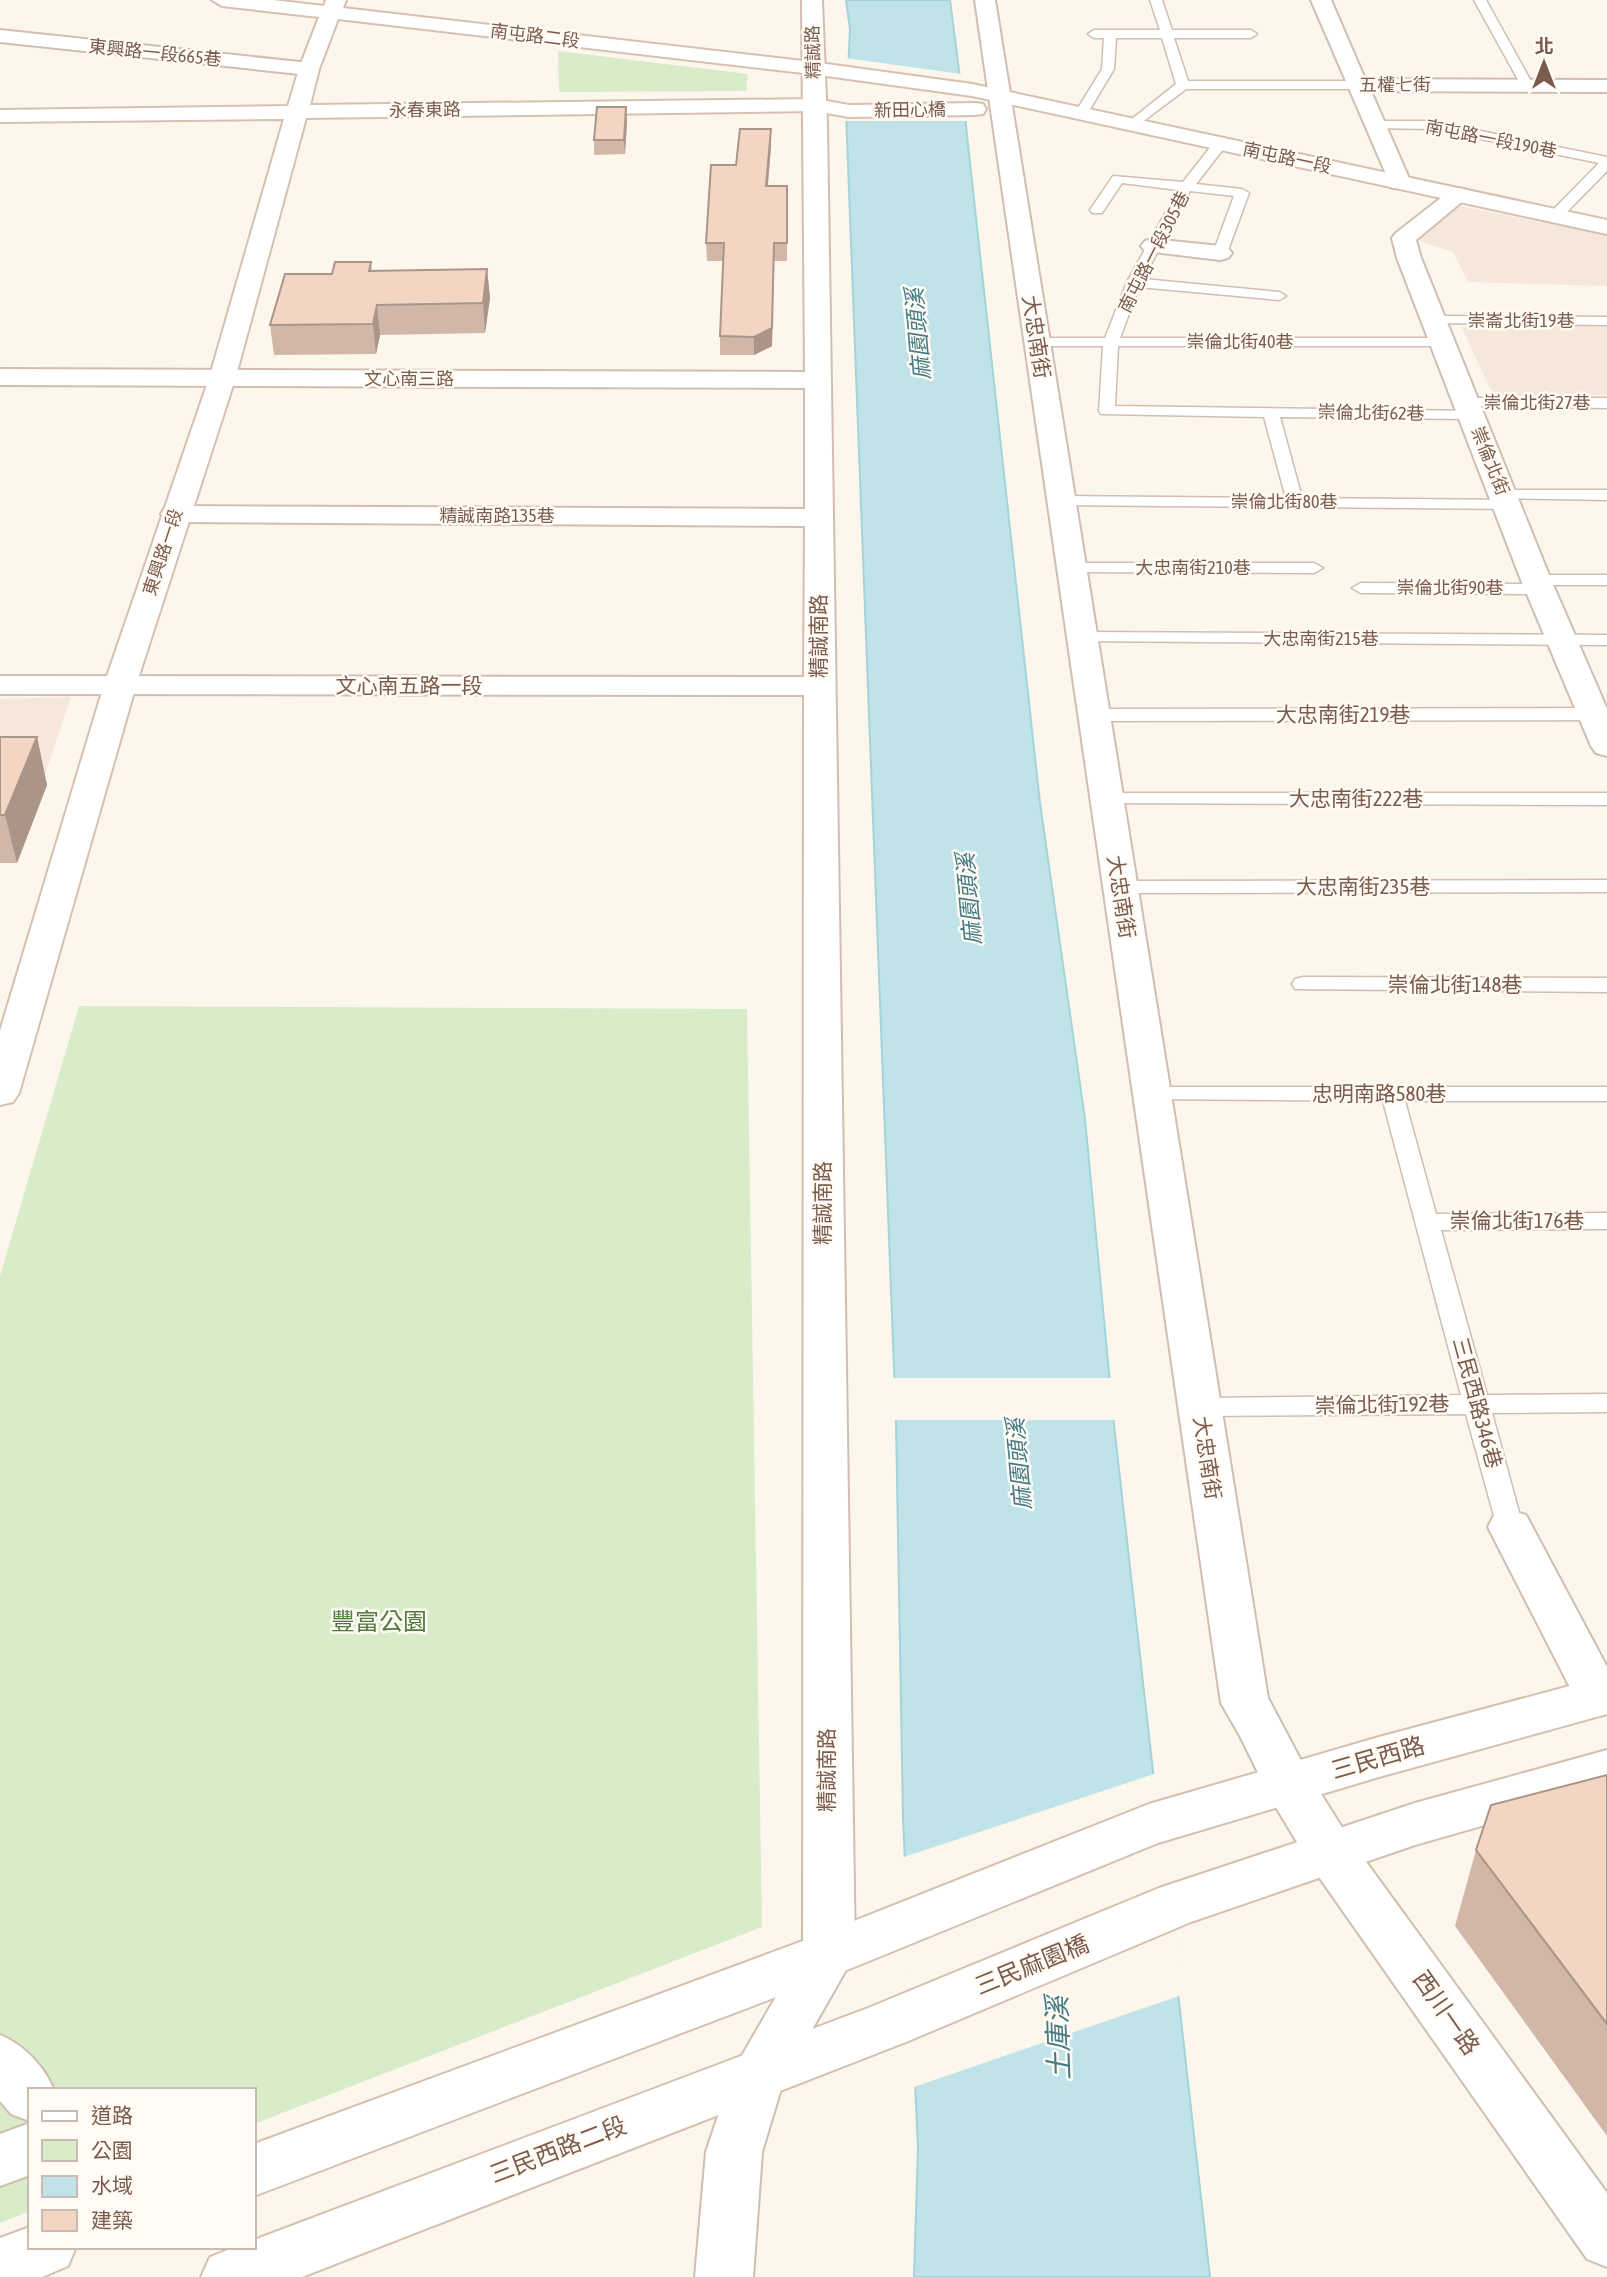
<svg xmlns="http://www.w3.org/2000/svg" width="1607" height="2277" viewBox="0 0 1607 2277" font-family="'Asap Condensed','Noto Sans TC',sans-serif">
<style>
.residential{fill:#f5e8da}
.green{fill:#d8ecc9}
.water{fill:#bfe3e8;stroke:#a5d3da;stroke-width:2}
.pier{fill:#fdf6ec}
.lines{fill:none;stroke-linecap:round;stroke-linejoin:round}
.lane-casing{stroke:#d1beb0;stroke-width:3}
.street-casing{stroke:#d1beb0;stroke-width:4}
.secondary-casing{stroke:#d6c0b0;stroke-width:4}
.lane{fill:#fff;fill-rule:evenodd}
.street{fill:#fff;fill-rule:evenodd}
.secondary{fill:#fff;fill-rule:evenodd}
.wall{fill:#d1b7a8}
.shaded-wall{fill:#aa9588}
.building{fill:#f3d5c3;stroke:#aa9588;stroke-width:2}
.labels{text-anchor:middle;stroke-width:5;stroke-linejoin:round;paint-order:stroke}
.far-street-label{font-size:18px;fill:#7a5c4d;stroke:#fffaf3}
.street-label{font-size:21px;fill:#7a5c4d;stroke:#fffaf3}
.water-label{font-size:23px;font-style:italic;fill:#437c86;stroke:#fffaf3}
.near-park-label{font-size:24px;fill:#537a41;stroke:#fffaf3}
.near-street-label{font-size:24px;fill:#7a5c4d;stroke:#fffaf3}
.near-water-label{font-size:28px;font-style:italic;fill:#437c86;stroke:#fffaf3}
</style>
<rect width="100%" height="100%" fill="#fdf6ec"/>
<!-- residential -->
<path class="residential" d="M 1460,206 L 1607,235 L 1607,286 L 1468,282 L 1453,252 L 1413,239 Z
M 1607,326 L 1607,395 L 1494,396 L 1461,327 Z
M 71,697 L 15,863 L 0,863 L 0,699 Z"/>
<!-- green -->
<path class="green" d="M 558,51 L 748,74 L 746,91 L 559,92 Z
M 79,1006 L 747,1009 L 762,1927 L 254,2124 L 254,2090 L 30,2090 L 30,2211 L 0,2223 L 0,1276 Z"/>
<!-- water -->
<path class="water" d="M 846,0 L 950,0 L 965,117 L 1040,803 L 1085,1119 L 1114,1425 L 1210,2277 L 914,2277 L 918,2148 L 903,1817 L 896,1421 L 846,112 L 850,29 Z"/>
<!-- pier -->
<path class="pier" d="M 845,58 L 962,74 L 969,121 L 843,121 Z
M 891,1378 L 1113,1378 L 1117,1420 L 893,1420 Z
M 1157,1773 L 1182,1995 L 911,2088 L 901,1858 Z"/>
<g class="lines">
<defs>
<path id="lane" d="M 1150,0 L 1162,0 L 1172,30 L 1251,30 L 1257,34 L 1251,38 L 1174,38 L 1188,81 L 1358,81 L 1364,85 L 1358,89 L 1186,89 L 1133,129 L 1127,125 L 1128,122 L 1176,84 L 1162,38 L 1116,38 L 1114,69 L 1086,116 L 1076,116 L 1075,113 L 1102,69 L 1104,38 L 1094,38 L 1088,34 L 1094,30 L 1160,30 Z
M 1474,0 L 1486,0 L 1533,85 L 1531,88 L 1523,88 L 1521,85 Z
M 1375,121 L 1432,121 L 1607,157 L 1607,171 L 1560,219 L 1550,219 L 1550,213 L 1599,163 L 1432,129 L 1370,128 L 1369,125 Z
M 1221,139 L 1228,143 L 1196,184 L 1242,189 L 1249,193 L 1227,253 L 1220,257 L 1213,253 L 1234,196 L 1190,191 L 1143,279 L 1279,292 L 1286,296 L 1279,300 L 1139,287 L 1120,338 L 1444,338 L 1451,342 L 1444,346 L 1118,346 L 1115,406 L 1476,411 L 1478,414 L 1470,419 L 1280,417 L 1302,498 L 1508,500 L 1514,501 L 1516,505 L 1514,509 L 1055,505 L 1053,501 L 1061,496 L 1286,498 L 1264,417 L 1101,414 L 1099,411 L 1103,346 L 1037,346 L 1030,342 L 1037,338 L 1105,338 L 1127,282 L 1178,190 L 1122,183 L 1102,213 L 1092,213 L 1090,210 L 1113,176 L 1183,182 L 1216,140 Z
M 1434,316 L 1607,317 L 1607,325 L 1429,323 L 1427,320 L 1429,317 Z
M 1466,398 L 1607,398 L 1607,408 L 1460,406 L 1458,403 L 1460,400 Z
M 1504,490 L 1607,490 L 1607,500 L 1498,498 L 1496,495 Z
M 1071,563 L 1314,563 L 1323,568 L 1314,573 L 1065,572 L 1062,568 L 1065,564 Z
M 1536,575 L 1607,575 L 1607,585 L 1545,585 L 1548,589 L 1539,594 L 1361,593 L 1352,588 L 1361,583 L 1530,584 L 1527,580 Z
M 1081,632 L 1607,635 L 1607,645 L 1075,641 L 1072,637 Z
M 1607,708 L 1607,720 L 1093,721 L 1084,715 L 1093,709 Z
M 1106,793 L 1607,793 L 1607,805 L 1099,803 L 1096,799 L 1099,795 Z
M 1607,880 L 1607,892 L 1119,893 L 1112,891 L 1109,887 L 1112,883 L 1119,881 Z
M 1303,977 L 1607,978 L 1607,992 L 1295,989 L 1292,984 L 1295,979 Z
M 1151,1087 L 1607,1087 L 1607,1101 L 1405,1101 L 1436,1214 L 1607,1213 L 1607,1229 L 1441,1230 L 1487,1395 L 1607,1394 L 1607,1412 L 1492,1413 L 1523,1527 L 1519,1534 L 1510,1537 L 1501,1534 L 1497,1527 L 1466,1414 L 1199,1416 L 1190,1414 L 1186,1407 L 1190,1400 L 1199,1398 L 1461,1395 L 1383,1101 L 1143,1099 L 1140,1094 L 1143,1089 Z"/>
<path id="street" d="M 802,0 L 822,0 L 827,124 L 855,1954 L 784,2079 L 762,2152 L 753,2277 L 695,2277 L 706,2152 L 733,2071 L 803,1950 L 804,695 L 0,694 L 0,676 L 804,677 L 805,526 L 175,522 L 165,520 L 161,514 L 165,508 L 175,506 L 805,509 L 805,388 L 0,385 L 0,369 L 805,372 Z
M 975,0 L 995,0 L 1268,1698 L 1306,1770 L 1348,1837 L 1607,2193 L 1607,2267 L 1587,2259 L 1312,1867 L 1271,1799 L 1240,1736 L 1221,1703 Z
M 1311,0 L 1331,0 L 1365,79 L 1607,80 L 1607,92 L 1371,91 L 1411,183 L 1408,188 L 1392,188 Z
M 0,30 L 309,63 L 316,65 L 319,69 L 316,73 L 309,75 L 0,42 Z
M 1459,188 L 1467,190 L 1470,195 L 1416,240 L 1421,258 L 1551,580 L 1607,709 L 1607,756 L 1596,753 L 1591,746 L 1521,580 L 1397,258 L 1392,238 L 1396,233 L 1451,190 Z
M 1153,239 L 1220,246 L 1228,248 L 1232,253 L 1228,258 L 1220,260 L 1145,251 L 1141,246 L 1145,241 Z
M 1510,1510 L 1526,1515 L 1607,1667 L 1607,1714 L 1599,1716 L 1582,1711 L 1488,1527 L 1494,1515 Z
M 0,2035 C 24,2045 44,2066 54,2090 L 30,2090 L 30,2121 L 11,2114 L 0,2101 Z
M 30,2123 L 30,2175 L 0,2186 L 0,2134 Z"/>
<path id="secondary" d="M 212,0 L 273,0 L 324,6 L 326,0 L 346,0 L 343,8 L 812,62 L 972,84 L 1607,220 L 1607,234 L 972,96 L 812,74 L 338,19 L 319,69 L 310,105 L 815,99 L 849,105 L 975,103 L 983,104 L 986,109 L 983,114 L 975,115 L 849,117 L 815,111 L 306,118 L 235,379 L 136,685 L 19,1093 L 13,1102 L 0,1105 L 0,1031 L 104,685 L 209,379 L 284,119 L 0,122 L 0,110 L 288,106 L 299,69 L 319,17 L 222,6 Z
M 1607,1676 L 1607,1714 L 1379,1777 L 1158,1843 L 847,1970 L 254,2196 L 254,2144 L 811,1938 L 1149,1804 L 1379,1737 Z
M 1607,1750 L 1607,1790 L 1415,1845 L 1191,1922 L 906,2042 L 302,2277 L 201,2277 L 210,2257 L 235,2247 L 254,2247 L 254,2240 L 868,2008 L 1159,1888 L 1415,1803 Z
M 30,2227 L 30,2247 L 76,2247 L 68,2266 L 42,2277 L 0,2277 L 0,2238 Z"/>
</defs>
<!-- lane casing -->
<use href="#lane" class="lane-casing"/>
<!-- street casing -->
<use href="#street" class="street-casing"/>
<!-- secondary casing -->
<use href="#secondary" class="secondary-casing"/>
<!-- lane -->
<use href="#lane" class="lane"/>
<!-- street -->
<use href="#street" class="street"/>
<!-- secondary -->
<use href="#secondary" class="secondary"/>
</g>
<!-- wall -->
<path class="wall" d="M 627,121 L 625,154 L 594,155 L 594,140 Z
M 771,146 L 768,186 L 787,186 L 787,261 L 774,261 L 772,346 L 754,355 L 720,355 L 720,336 L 723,261 L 707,261 L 706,243 L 736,165 Z
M 371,262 L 372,271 L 487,269 L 490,298 L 485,333 L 380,335 L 376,354 L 274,355 L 270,325 L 332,274 Z
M 0,737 L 37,737 L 47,785 L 17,863 L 0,863 Z
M 1607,1775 L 1607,2136 L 1455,1926 L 1476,1850 Z"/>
<!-- shaded-wall -->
<path class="shaded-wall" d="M 626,107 L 627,121 L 625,154 L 624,140 Z
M 771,129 L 771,146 L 766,204 L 766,186 Z
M 774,243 L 772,346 L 754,355 L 754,337 Z
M 487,269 L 490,298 L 485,333 L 483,303 Z
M 377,305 L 380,335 L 376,354 L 373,324 Z
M 37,737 L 47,785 L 17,863 L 5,815 Z"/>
<!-- building -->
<path class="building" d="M 597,107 L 626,107 L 624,140 L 594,140 Z
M 740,129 L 771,129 L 766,186 L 787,186 L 787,243 L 774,243 L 772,328 L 754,337 L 720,336 L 724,243 L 706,243 L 711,165 L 736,165 Z
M 335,262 L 371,262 L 369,271 L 487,269 L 483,303 L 377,305 L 373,324 L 270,325 L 285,274 L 332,274 Z
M 0,737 L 37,737 L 5,815 L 0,815 Z
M 1607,1775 L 1607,2024 L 1476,1850 L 1491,1805 Z"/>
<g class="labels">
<!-- far-street labels -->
<g class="far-street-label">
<text transform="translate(535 36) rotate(7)" y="6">南屯路二段</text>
<text transform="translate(813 52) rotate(-91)" y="6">精誠路</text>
<text transform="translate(155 53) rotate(6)" y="6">東興路一段665巷</text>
<text x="1395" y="91">五權七街</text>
<text transform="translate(425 110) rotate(-1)" y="6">永春東路</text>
<text transform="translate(910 110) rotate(-1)" y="6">新田心橋</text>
<text transform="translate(1491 139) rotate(11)" y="6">南屯路一段190巷</text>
<text transform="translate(1287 158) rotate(12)" y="6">南屯路一段</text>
<text transform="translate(1154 252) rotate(-63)" y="6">南屯路一段305巷</text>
<text x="1521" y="327">崇崙北街19巷</text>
<text x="1240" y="348">崇倫北街40巷</text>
<text x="409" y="385">文心南三路</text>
<text x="1537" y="409">崇倫北街27巷</text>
<text transform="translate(1371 413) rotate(1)" y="6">崇倫北街62巷</text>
<text transform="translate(1490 461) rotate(68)" y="6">崇倫北街</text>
<text x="1284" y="508">崇倫北街80巷</text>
<text x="497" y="522">精誠南路135巷</text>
<text transform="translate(163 552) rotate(-72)" y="6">東興路一段</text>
<text x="1193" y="574">大忠南街210巷</text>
<text x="1450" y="594">崇倫北街90巷</text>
<text x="1321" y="645">大忠南街215巷</text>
</g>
<!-- street labels -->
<g class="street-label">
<text transform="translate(1036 337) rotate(81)" y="7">大忠南街</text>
<text transform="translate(819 636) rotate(-90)" y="7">精誠南路</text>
<text x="409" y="693">文心南五路一段</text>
<text x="1343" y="722">大忠南街219巷</text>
<text x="1356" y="806">大忠南街222巷</text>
<text x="1363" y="894">大忠南街235巷</text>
<text transform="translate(1121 897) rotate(81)" y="7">大忠南街</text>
<text x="1455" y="992">崇倫北街148巷</text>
<text x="1379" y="1101">忠明南路580巷</text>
<text transform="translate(823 1203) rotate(-90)" y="7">精誠南路</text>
<text x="1517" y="1228">崇倫北街176巷</text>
<text transform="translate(1477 1403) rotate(75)" y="7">三民西路346巷</text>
<text transform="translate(1382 1405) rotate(-1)" y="7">崇倫北街192巷</text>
<text transform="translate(1207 1458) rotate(81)" y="7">大忠南街</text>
<text transform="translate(827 1770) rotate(-90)" y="7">精誠南路</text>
</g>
<!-- water labels -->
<g class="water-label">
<text transform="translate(918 334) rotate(-95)" y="8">麻園頭溪</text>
<text transform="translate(969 899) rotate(-95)" y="8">麻園頭溪</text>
<text transform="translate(1019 1464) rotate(-95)" y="8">麻園頭溪</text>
</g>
<!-- near-park labels -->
<g class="near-park-label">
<text x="379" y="1630">豐富公園</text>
</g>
<!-- near-street labels -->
<g class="near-street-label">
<text transform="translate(1378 1758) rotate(-16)" y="8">三民西路</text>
<text transform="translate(1032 1965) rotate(-22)" y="8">三民麻園橋</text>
<text transform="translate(1446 2013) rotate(55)" y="8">西川一路</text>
<text transform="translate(558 2150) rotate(-21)" y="8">三民西路二段</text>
</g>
<!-- near-water labels -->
<g class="near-water-label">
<text transform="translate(1058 2038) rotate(-92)" y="10">土庫溪</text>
</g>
</g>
<!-- legend -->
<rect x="28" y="2088" width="228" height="161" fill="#fffaf3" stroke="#cabbb1" stroke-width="2"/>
<rect x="42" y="2111" width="35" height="10" fill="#ffffff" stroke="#cabbb1" stroke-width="2"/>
<text x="91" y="2123" font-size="21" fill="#7a5c4d">道路</text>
<rect x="42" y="2140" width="35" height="21" fill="#d8ecc9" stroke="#cabbb1" stroke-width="2"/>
<text x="91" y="2158" font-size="21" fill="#7a5c4d">公園</text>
<rect x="42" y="2176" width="35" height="21" fill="#bfe3e8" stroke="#cabbb1" stroke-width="2"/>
<text x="91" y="2193" font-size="21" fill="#7a5c4d">水域</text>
<rect x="42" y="2210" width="35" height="21" fill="#f3d5c3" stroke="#cabbb1" stroke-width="2"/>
<text x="91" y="2228" font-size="21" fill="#7a5c4d">建築</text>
<!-- north arrow -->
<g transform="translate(1544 63)" stroke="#fffaf3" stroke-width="5" paint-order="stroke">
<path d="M0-5L12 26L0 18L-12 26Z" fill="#7a5c4d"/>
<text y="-10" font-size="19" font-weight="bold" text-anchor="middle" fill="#7a5c4d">北</text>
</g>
</svg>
